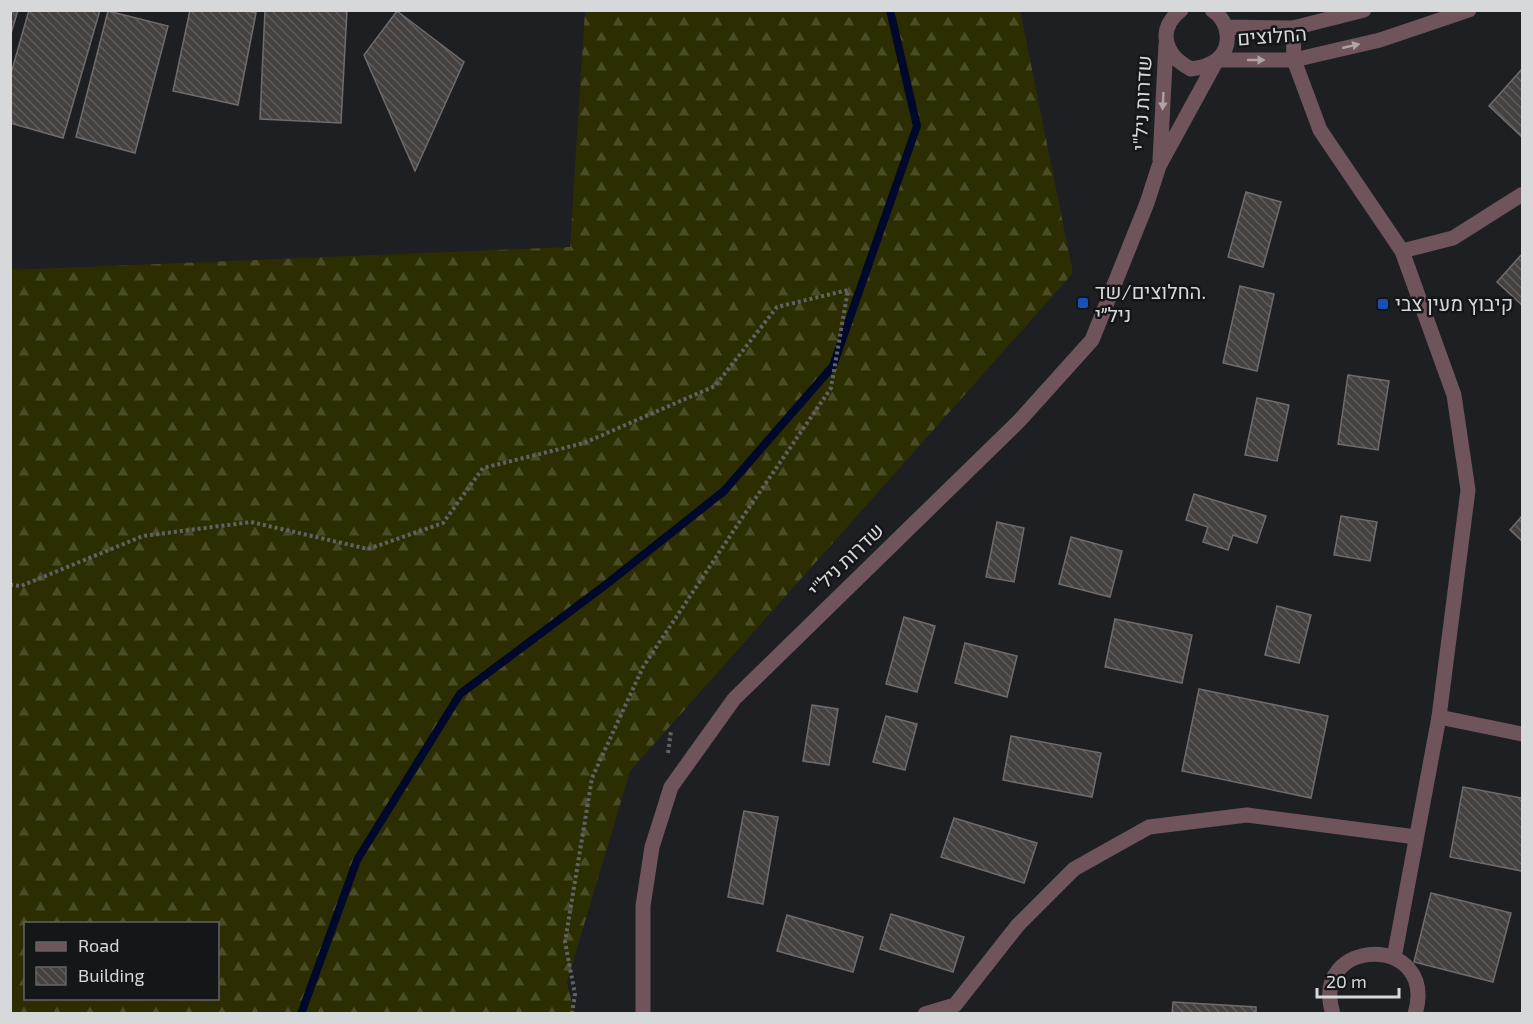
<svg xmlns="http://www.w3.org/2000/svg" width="1533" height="1024" viewBox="0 0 1533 1024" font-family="'Exo 2',Heebo,sans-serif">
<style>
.forest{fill:url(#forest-firs);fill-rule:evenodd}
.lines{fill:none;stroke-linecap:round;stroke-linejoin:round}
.stream{stroke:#00082c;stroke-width:8}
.building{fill:url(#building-back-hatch);stroke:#706c6b;stroke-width:1.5}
.path{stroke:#616265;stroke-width:4;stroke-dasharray:3 3;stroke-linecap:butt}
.service{stroke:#6f555b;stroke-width:15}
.minor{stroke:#6f555b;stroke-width:15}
.tertiary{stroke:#6f555b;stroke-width:15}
.oneway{fill:#ada4a7}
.transit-dot{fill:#1a4fb4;stroke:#151618;stroke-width:2}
.labels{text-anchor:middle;stroke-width:5;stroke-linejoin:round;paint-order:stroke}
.street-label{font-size:20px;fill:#d7d8da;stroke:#151618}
.poi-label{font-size:20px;fill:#d7d8da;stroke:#151618;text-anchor:start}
</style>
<defs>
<pattern id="forest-firs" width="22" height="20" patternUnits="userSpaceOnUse" patternTransform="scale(1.5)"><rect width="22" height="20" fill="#2c2e02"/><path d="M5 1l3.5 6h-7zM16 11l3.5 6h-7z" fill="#4a4c26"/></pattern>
<pattern id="building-back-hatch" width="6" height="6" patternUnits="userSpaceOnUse" patternTransform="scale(1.5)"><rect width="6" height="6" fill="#454141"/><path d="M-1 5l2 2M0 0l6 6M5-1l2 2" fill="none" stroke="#5f5c5c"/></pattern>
</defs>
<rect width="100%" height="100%" fill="#1e1f22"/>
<!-- forest -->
<path class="forest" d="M 1020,10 L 1073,273 L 630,771 L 567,982 L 574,1013 L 11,1013 L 11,270 L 570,247 L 585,11 ZM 26,924 L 218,924 L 218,998 L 26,998 Z"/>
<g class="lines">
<!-- stream -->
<path class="stream" d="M 301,1014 L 357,860 L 460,694 L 608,583 L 724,491 L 833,366 L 917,126 L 890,10"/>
</g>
<!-- building -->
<path class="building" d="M 10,10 L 18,10 L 10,37 Z
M 29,10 L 100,10 L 63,138 L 10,123 L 10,77 Z
M 190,10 L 241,10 L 256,13 L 238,105 L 173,91 Z
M 265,10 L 347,10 L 341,123 L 260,119 Z
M 108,11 L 168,26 L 135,153 L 76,137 Z
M 397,11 L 464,62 L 415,171 L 364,55 Z
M 1522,69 L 1522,137 L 1489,106 Z
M 1246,192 L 1281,202 L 1263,267 L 1228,257 Z
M 1522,254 L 1522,305 L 1497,282 Z
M 1240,286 L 1274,294 L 1257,371 L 1223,363 Z
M 1348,375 L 1389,381 L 1378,450 L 1338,444 Z
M 1257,398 L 1289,405 L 1277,461 L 1245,455 Z
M 1194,494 L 1266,516 L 1257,543 L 1233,535 L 1228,550 L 1203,542 L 1208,527 L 1186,520 Z
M 1341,516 L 1377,522 L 1370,561 L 1334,555 Z
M 1522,516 L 1522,541 L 1510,530 Z
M 997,522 L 1024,528 L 1014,582 L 986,577 Z
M 1071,537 L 1122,551 L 1110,597 L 1059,584 Z
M 1277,606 L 1311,615 L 1299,663 L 1265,655 Z
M 904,617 L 935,626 L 917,692 L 886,684 Z
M 1115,619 L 1192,635 L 1182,683 L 1105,667 Z
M 965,643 L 1017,656 L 1007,697 L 955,683 Z
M 1199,689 L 1328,716 L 1311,798 L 1182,771 Z
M 812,705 L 838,709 L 829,765 L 803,761 Z
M 886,716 L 917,724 L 905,770 L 873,762 Z
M 1011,736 L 1101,753 L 1092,797 L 1003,780 Z
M 1463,787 L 1522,798 L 1522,871 L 1450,857 Z
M 744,811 L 778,817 L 763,904 L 728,897 Z
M 954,818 L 1037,843 L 1024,883 L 941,857 Z
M 1431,893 L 1511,913 L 1493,982 L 1414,962 Z
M 891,914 L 964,937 L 953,972 L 880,949 Z
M 787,915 L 863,937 L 853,972 L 777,951 Z
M 1173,1002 L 1256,1007 L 1256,1014 L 1172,1014 Z"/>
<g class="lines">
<!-- path -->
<path class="path" d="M 10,585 L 21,586 L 143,536 L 251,522 L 368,549 L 443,523 L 483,468 L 584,443 L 715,386 L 777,307 L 848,290 L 831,388 L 742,518 L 643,667 L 592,778 L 565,942 L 575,994 L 572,1014
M 668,753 L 671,731"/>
<!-- service -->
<path class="service" d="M 1439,717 L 1522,734
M 925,1014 L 955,1005 L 1018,925 L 1074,869 L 1149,827 L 1247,815 L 1416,837"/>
<!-- minor -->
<path class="minor" d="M 1293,28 L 1294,60 L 1320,130 L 1402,251 L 1454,395 L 1468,490 L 1439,717 L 1394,958
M 1402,251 L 1453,238 L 1521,195 L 1522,196
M 1333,1014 C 1308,936 1439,933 1415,1014"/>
<!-- tertiary -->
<path class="tertiary" d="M 1181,10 C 1155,31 1166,56 1191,69 C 1201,68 1210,66 1218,59 C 1233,45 1229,21 1212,10
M 1226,27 L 1293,28 L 1364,10
M 1217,60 L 1294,60 L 1380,40 L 1469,10
M 1160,160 L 1166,44
M 643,1014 L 643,906 L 652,847 L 671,787 L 734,699 L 1019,421 L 1092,340 L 1147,203 L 1159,166 L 1217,60"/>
</g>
<!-- one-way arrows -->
<defs><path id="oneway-solid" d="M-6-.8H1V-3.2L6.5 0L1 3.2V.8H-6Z" transform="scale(1.5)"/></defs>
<g class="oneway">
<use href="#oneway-solid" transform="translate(1351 46) rotate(-13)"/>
<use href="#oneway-solid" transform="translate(1256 60)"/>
<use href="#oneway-solid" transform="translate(1163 101) rotate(93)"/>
</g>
<!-- markers -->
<g class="transit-dot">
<rect x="1077" y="297" width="12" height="12" rx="3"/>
<rect x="1377" y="298" width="12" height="12" rx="3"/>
</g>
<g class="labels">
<!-- street labels -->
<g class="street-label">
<text transform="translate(1272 36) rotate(-4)" y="7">החלוצים</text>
<text transform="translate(1142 103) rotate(-87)" y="7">שדרות ניל"י</text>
<text transform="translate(846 560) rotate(-44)" y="7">שדרות ניל"י</text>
</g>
<!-- poi labels -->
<g class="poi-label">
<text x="1095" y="299">החלוצים/שד.<tspan x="1095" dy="23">ניל״י</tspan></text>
<text x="1395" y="311">קיבוץ מעין צבי</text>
</g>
</g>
<!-- border -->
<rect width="1533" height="1024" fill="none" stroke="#d7d8da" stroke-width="24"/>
<!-- legend -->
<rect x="24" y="922" width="195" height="78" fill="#151618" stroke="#636466" stroke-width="1.5"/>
<rect x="36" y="942" width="30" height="9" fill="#6f555b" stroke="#636466" stroke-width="1.5"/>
<text x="78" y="952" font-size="18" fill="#d7d8da">Road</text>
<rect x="36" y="967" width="30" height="18" fill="url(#building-back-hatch)" stroke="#636466" stroke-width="1.5"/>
<text x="78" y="982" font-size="18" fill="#d7d8da">Building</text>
<!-- scale -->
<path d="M1317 988v9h82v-9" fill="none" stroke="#d7d8da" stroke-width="3"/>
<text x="1326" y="988" font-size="18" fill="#d7d8da" stroke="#151618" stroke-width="4.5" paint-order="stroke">20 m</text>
</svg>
